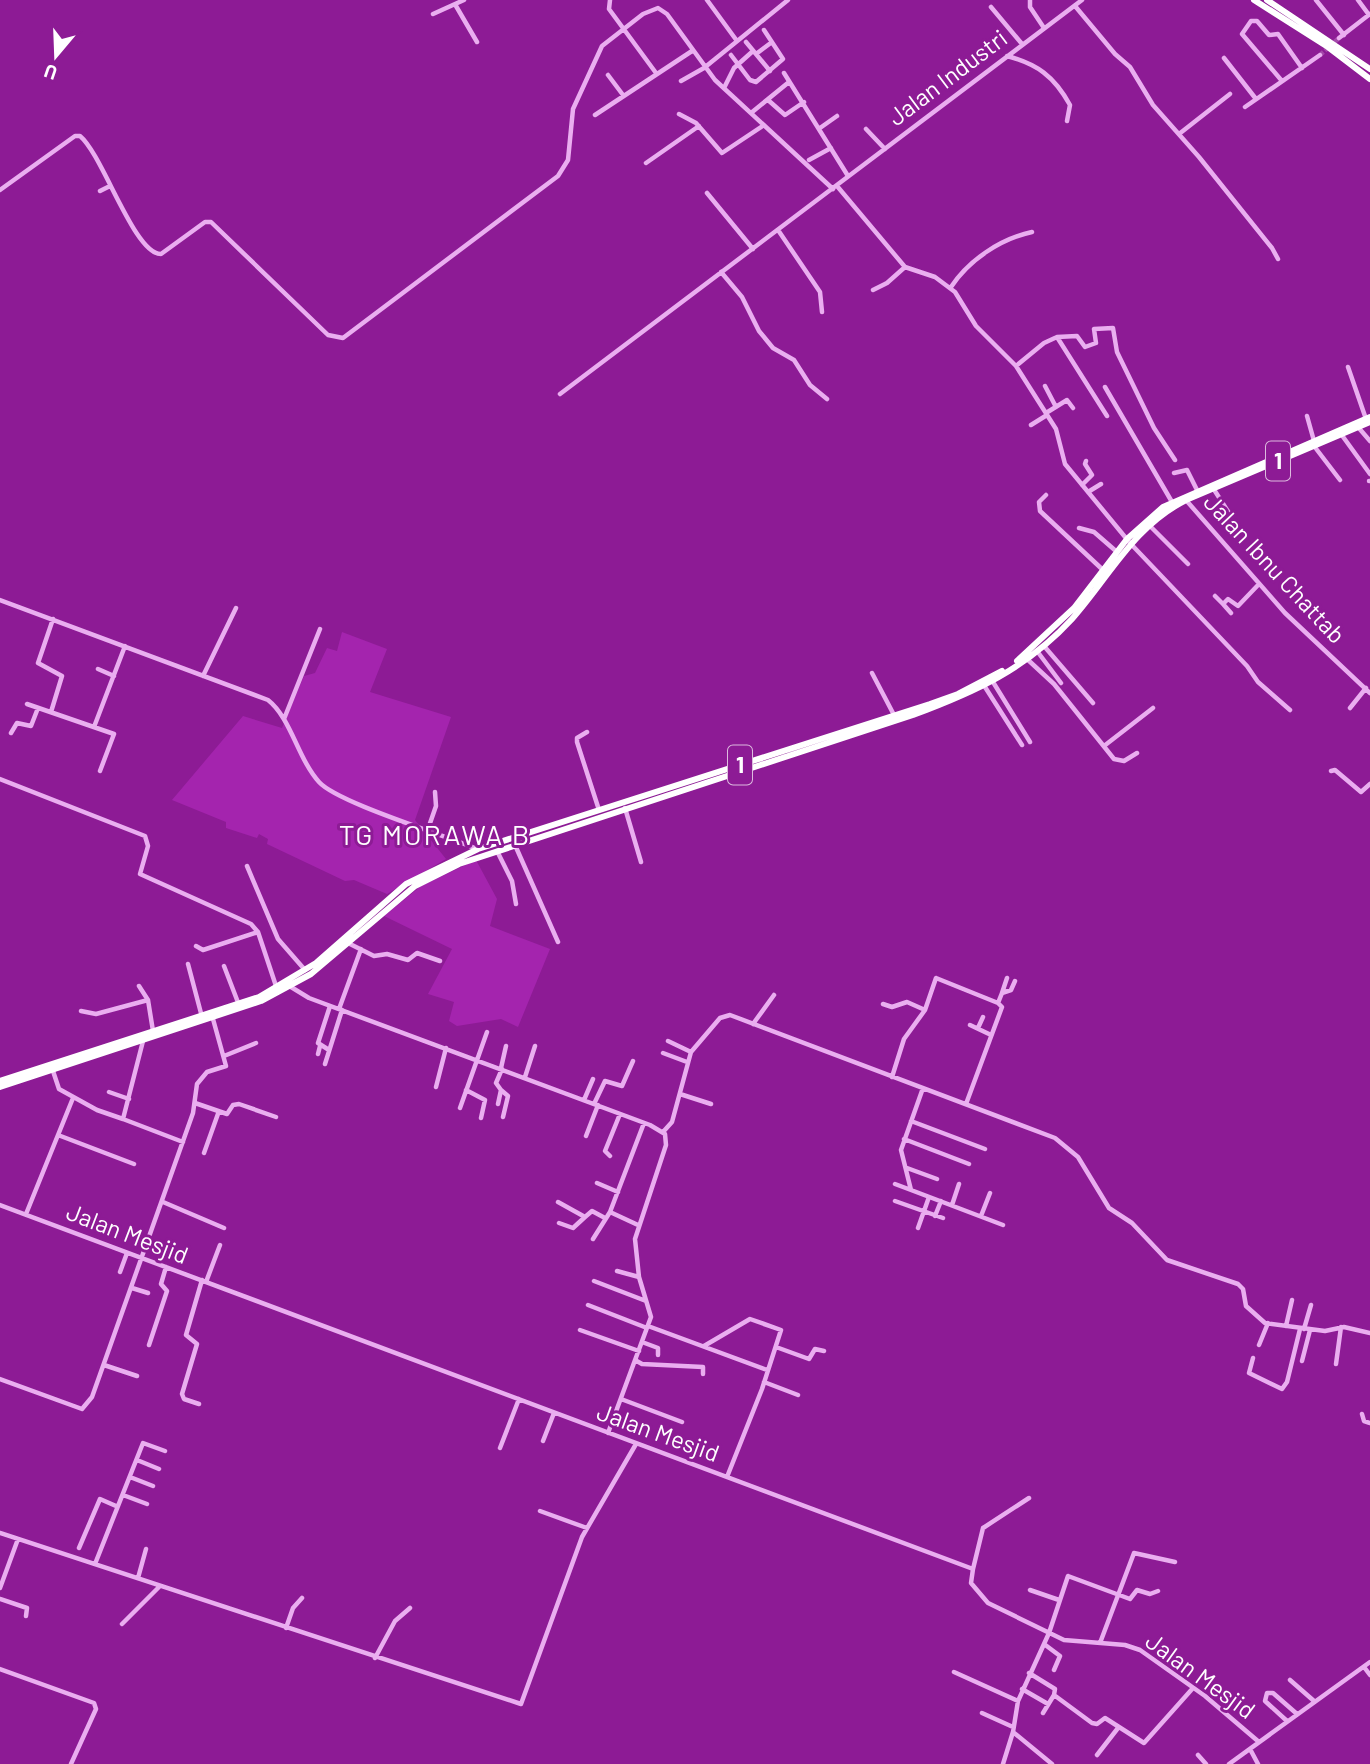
<svg xmlns="http://www.w3.org/2000/svg" width="1370" height="1764" viewBox="0 0 1370 1764" font-family="Barlow,sans-serif">
<style>
.green{fill:#a424ae}
.lines{fill:none;stroke-linecap:round;stroke-linejoin:round}
.minor-tunnel{stroke:#a449aa;stroke-width:4.5;stroke-dasharray:4.5 2;stroke-linecap:butt}
.minor{stroke:#eaaef0;stroke-width:4.5}
.highway{stroke:#fff;stroke-width:6}
.labels{text-anchor:middle;stroke-width:6;stroke-linejoin:round;paint-order:stroke}
.shield{fill:#8d1b95;stroke:#ddbbdf;stroke-width:2}
.shield-label{font-size:23px;font-weight:bold;fill:#fff}
.street-label{font-size:24px;fill:#fff;stroke:#8d1b95}
.quarter-label{font-size:28px;letter-spacing:2px;fill:#fff;stroke:#8d1b95}
</style>
<rect width="100%" height="100%" fill="#8d1b95"/>
<!-- green -->
<path class="green" d="M 342,632 L 387,649 L 370,692 L 451,717 L 415,820 L 446,859 L 387,894 L 354,880 L 345,881 L 267,844 L 268,839 L 259,834 L 257,838 L 226,828 L 226,822 L 172,800 L 243,716 L 282,728 L 304,676 L 315,673 L 327,648 L 337,651 Z
M 476,860 L 497,899 L 490,926 L 550,949 L 518,1027 L 501,1019 L 457,1026 L 449,1021 L 454,1002 L 428,994 L 452,949 L 384,916 L 421,886 Z"/>
<g class="lines">
<!-- minor-tunnel -->
<path class="minor-tunnel" d="M 1320,55 L 1339,38"/>
<!-- minor -->
<path class="minor" d="M 610,0 L 609,9 L 656,73
M 707,0 L 737,41
M 1030,0 L 1030,7 L 1044,28
M 1316,0 L 1344,35
M 1358,0 L 1369,15
M 456,6 L 477,42
M 1075,6 L 1115,54 L 1130,67 L 1153,105 L 1199,157 L 1272,248 L 1278,259
M 991,7 L 1022,44
M 433,14 L 464,0
M 1339,38 L 1370,14
M 746,42 L 770,71
M 756,54 L 772,42
M 731,55 L 750,80 L 756,82 L 783,59 L 764,30
M 1007,56 C 1037,64 1054,76 1070,105 L 1067,121
M 1224,58 L 1256,99
M 784,73 L 848,176
M 608,75 L 623,95
M 681,81 L 704,68 L 788,0
M 1282,81 L 1242,34 L 1251,21 L 1257,21 L 1269,35 L 1278,34 L 1302,68
M 724,88 L 734,68 L 753,51
M 768,100 L 785,115 L 804,102
M 1245,107 L 1320,55
M 751,113 L 789,82
M 679,114 L 696,123 L 722,153 L 764,125
M 595,115 L 692,51
M 820,128 L 837,116
M 866,129 L 885,149
M 1179,134 L 1230,94
M 809,160 L 831,148
M 646,163 L 699,126
M 837,186 L 905,267 L 935,277 L 955,292 L 976,326 L 1016,366 L 1056,429 L 1065,464 L 1130,543 L 1247,666 L 1258,682 L 1290,710
M 0,190 L 75,136 L 80,136 C 103,155 134,254 161,254 L 205,222 L 211,222 L 328,335 L 343,338 L 558,176 L 568,160 L 573,109 L 602,46 L 643,14 L 658,8 L 667,14 L 715,80 L 833,189
M 100,191 L 110,186
M 707,193 L 753,249
M 778,230 L 820,292 L 822,312
M 721,272 L 742,297 L 759,331 L 773,348 L 794,360 L 810,385 L 827,399
M 951,287 C 969,260 1000,239 1032,232
M 873,290 L 887,283 L 905,267
M 1057,337 L 1077,336 L 1085,347 L 1096,343 L 1094,329 L 1113,328 L 1117,352 L 1154,428 L 1175,460
M 1016,366 L 1044,343 L 1057,337 L 1107,416
M 1348,367 L 1366,419
M 1045,386 L 1056,407
M 1105,387 L 1172,502
M 560,394 L 1082,0
M 1046,413 L 1067,400 L 1073,408
M 1307,416 L 1314,441
M 1031,425 L 1047,415
M 1358,427 L 1370,441
M 1341,434 L 1370,474
M 1314,446 L 1340,480
M 1174,473 L 1187,470 L 1197,490
M 1369,481 L 1370,481
M 1082,485 L 1092,475 L 1085,464 L 1086,461
M 1213,488 L 1229,513
M 1088,492 L 1101,484
M 1046,495 L 1039,502 L 1040,511 L 1103,570
M 1185,499 L 1285,613 L 1370,693
M 1149,525 L 1188,564
M 1079,528 L 1094,532 L 1117,552
M 1215,596 L 1223,604 L 1228,599 L 1238,606 L 1259,584
M 0,600 L 268,700 C 291,718 298,759 319,782 C 338,803 445,835 477,849
M 1223,604 L 1231,613
M 1044,646 L 1093,703
M 1037,651 L 1061,683
M 1027,659 L 1054,684 L 1114,759 L 1124,761 L 1137,753
M 98,669 L 114,676
M 872,673 L 894,715
M 203,676 L 236,608
M 993,682 L 1030,742
M 985,687 L 1022,745
M 27,704 L 114,734 L 100,771
M 1350,708 L 1366,688
M 51,712 L 62,676 L 38,663 L 53,619
M 284,719 L 320,629
M 94,727 L 125,646
M 587,732 L 577,738 L 577,742 L 599,810
M 11,733 L 17,723 L 31,726 L 38,708
M 1104,746 L 1153,708
M 1331,771 L 1335,770 L 1361,792 L 1370,784
M 0,779 L 145,836 L 148,846 L 140,874 L 251,924 L 258,932 L 277,989
M 625,808 L 641,862
M 428,829 L 436,806 L 435,792
M 515,845 L 558,942
M 497,851 L 512,881 L 516,904
M 247,866 L 278,939 L 305,970
M 348,943 L 374,956 L 387,954 L 408,960 L 417,953 L 440,961
M 196,946 L 203,950 L 258,932
M 188,964 L 202,1017
M 224,966 L 239,1005
M 139,986 L 148,1000
M 291,987 L 309,998 L 650,1125 L 665,1134 L 666,1145 L 635,1239 L 639,1277 L 651,1317 L 608,1433
M 1002,993 L 1007,978
M 998,1003 L 1002,993 L 1011,990 L 1015,981
M 883,1004 L 892,1007 L 907,1002 L 925,1010
M 339,1009 L 361,949
M 81,1011 L 96,1014 L 148,1000 L 153,1031
M 753,1024 L 774,995
M 970,1025 L 989,1034
M 978,1028 L 983,1017
M 143,1041 L 123,1119 L 183,1142
M 668,1041 L 691,1052
M 329,1050 L 318,1043 L 330,1006
M 663,1053 L 687,1062
M 318,1054 L 320,1046
M 224,1056 L 256,1043
M 325,1064 L 342,1010
M 501,1068 L 506,1046
M 53,1071 L 59,1089 L 97,1110 L 123,1119
M 525,1077 L 535,1046
M 892,1077 L 904,1039 L 925,1010 L 936,978 L 998,1003 L 1002,1007 L 966,1104
M 436,1087 L 446,1048
M 923,1088 L 901,1150 L 911,1190 L 1003,1225
M 466,1090 L 485,1100 L 481,1118
M 501,1090 L 508,1096 L 503,1117
M 109,1092 L 129,1099
M 680,1094 L 711,1104
M 584,1100 L 593,1079
M 195,1103 L 227,1114 L 233,1105 L 239,1104 L 276,1117
M 498,1104 L 501,1090 L 496,1083 L 502,1069
M 594,1104 L 605,1081 L 622,1086 L 633,1061
M 460,1108 L 487,1032
M 911,1121 L 985,1149
M 663,1132 L 672,1122 L 691,1052 L 720,1018 L 730,1015 L 1055,1138 L 1078,1157 L 1109,1208 L 1132,1223 L 1167,1260 L 1238,1284 L 1243,1289 L 1246,1306 L 1265,1323 L 1325,1331 L 1344,1327 L 1370,1333
M 58,1135 L 134,1164
M 586,1136 L 598,1105
M 904,1139 L 969,1164
M 204,1153 L 219,1111
M 610,1156 L 605,1151 L 620,1114
M 907,1168 L 937,1179
M 597,1183 L 618,1192
M 895,1184 L 911,1190
M 895,1201 L 943,1218
M 163,1202 L 224,1228
M 558,1202 L 585,1217 L 592,1211 L 605,1218
M 0,1205 L 973,1569 L 971,1583 L 988,1603 L 1064,1640 L 1125,1645 L 1140,1650 L 1205,1696 L 1259,1742
M 952,1205 L 959,1184
M 610,1212 L 638,1225
M 26,1214 L 73,1098
M 935,1216 L 941,1201
M 981,1216 L 990,1193
M 559,1223 L 573,1228 L 585,1217
M 918,1228 L 929,1197
M 593,1239 L 610,1212 L 644,1123
M 617,1271 L 639,1277
M 120,1272 L 127,1253
M 594,1281 L 646,1301
M 206,1282 L 220,1245
M 132,1288 L 148,1293
M 588,1305 L 647,1328
M 648,1326 L 767,1370
M 1286,1326 L 1292,1300
M 1304,1329 L 1311,1305
M 580,1330 L 639,1351
M 642,1342 L 658,1348 L 658,1355
M 149,1345 L 167,1291 L 161,1284 L 166,1267
M 1259,1345 L 1268,1323
M 704,1346 L 750,1319 L 781,1330 L 762,1389 L 727,1477
M 776,1347 L 809,1359 L 815,1349 L 824,1351
M 1253,1358 L 1249,1373 L 1282,1389 L 1287,1382 L 1300,1329
M 635,1360 L 642,1364 L 703,1367 L 703,1374
M 1302,1361 L 1310,1330
M 1336,1364 L 1341,1327
M 104,1365 L 137,1376
M 0,1379 L 82,1409 L 92,1397 L 193,1113 L 197,1084 L 207,1072 L 226,1066 L 213,1019
M 764,1382 L 798,1395
M 621,1399 L 682,1422
M 199,1404 L 184,1399 L 182,1394 L 197,1344 L 186,1335 L 202,1280
M 1362,1414 L 1364,1421 L 1370,1423
M 614,1419 L 623,1423 L 631,1420
M 543,1441 L 554,1413
M 500,1448 L 519,1399
M 137,1460 L 159,1469
M 130,1477 L 153,1486
M 123,1495 L 147,1504
M 540,1511 L 587,1528
M 0,1533 L 521,1704 L 582,1537 L 636,1444
M 79,1548 L 100,1499 L 116,1506
M 95,1564 L 143,1443 L 165,1451
M 973,1569 L 983,1528 L 1029,1498
M 138,1578 L 146,1549
M 0,1588 L 18,1539
M 1030,1590 L 1059,1600
M 0,1599 L 27,1608 L 26,1616
M 122,1624 L 160,1586
M 286,1628 L 293,1608 L 302,1598
M 1100,1643 L 1134,1553 L 1175,1562
M 1044,1644 L 1060,1656 L 1054,1670
M 375,1658 L 395,1621 L 410,1608
M 1364,1667 L 1370,1675
M 0,1669 L 94,1703 L 96,1709 L 71,1764
M 954,1672 L 1018,1701
M 1029,1673 L 1055,1689 L 1054,1695
M 1290,1680 L 1314,1701
M 1022,1689 L 1048,1704
M 982,1713 L 1013,1727
M 1043,1713 L 1054,1695 L 1092,1723 L 1097,1724 L 1105,1718 L 1144,1743 L 1193,1688
M 1287,1721 L 1265,1701 L 1267,1693 L 1273,1693 L 1297,1714
M 1013,1732 L 1052,1764
M 1250,1749 L 1258,1764
M 1097,1755 L 1118,1728
M 1198,1755 L 1206,1764
M 1003,1764 L 1013,1732 L 1018,1701 L 1049,1633 L 1068,1576 L 1130,1599 L 1137,1590 L 1150,1594 L 1158,1591
M 1229,1764 L 1370,1662"/>
<!-- highway -->
<path class="highway" d="M 1254,0 L 1328,47 L 1370,79
M 1267,0 L 1370,69
M 1017,661 L 1074,608 L 1127,539 L 1163,507 L 1370,417
M 0,1081 L 259,997 L 316,963 L 406,884 L 478,849 L 930,704 L 958,694 L 1002,671
M 0,1087 L 261,1001 L 311,974 L 415,886 L 459,864 L 913,715 C 975,692 1026,669 1072,619 C 1110,576 1133,527 1186,500 L 1370,422"/>
</g>
<g class="labels">
<!-- shield labels -->
<g class="shield">
<rect x="1266" y="441.5" width="24" height="39" rx="5"/>
<rect x="728" y="745.5" width="24" height="39" rx="5"/>
</g>
<g class="shield-label">
<text x="1278" y="469">1</text>
<text x="740" y="773">1</text>
</g>
<!-- street labels -->
<g class="street-label">
<text transform="translate(948 78) rotate(-37)" y="8">Jalan Industri</text>
<text transform="translate(1274 569) rotate(47)" y="8">Jalan Ibnu Chattab</text>
<text transform="translate(127 1234) rotate(21)" y="8">Jalan Mesjid</text>
<text transform="translate(658 1433) rotate(20)" y="8">Jalan Mesjid</text>
<text transform="translate(1200 1676) rotate(36)" y="8">Jalan Mesjid</text>
</g>
<!-- quarter labels -->
<g class="quarter-label">
<text x="435" y="845">TG MORAWA B</text>
</g>
</g>
<!-- north arrow -->
<g transform="translate(56 56) rotate(199)" stroke="#8d1b95" stroke-width="5" paint-order="stroke">
<path d="M0-5L12 26L0 18L-12 26Z" fill="#ffffff"/>
<text y="-10" font-size="19" font-weight="bold" text-anchor="middle" fill="#ffffff">U</text>
</g>
</svg>
